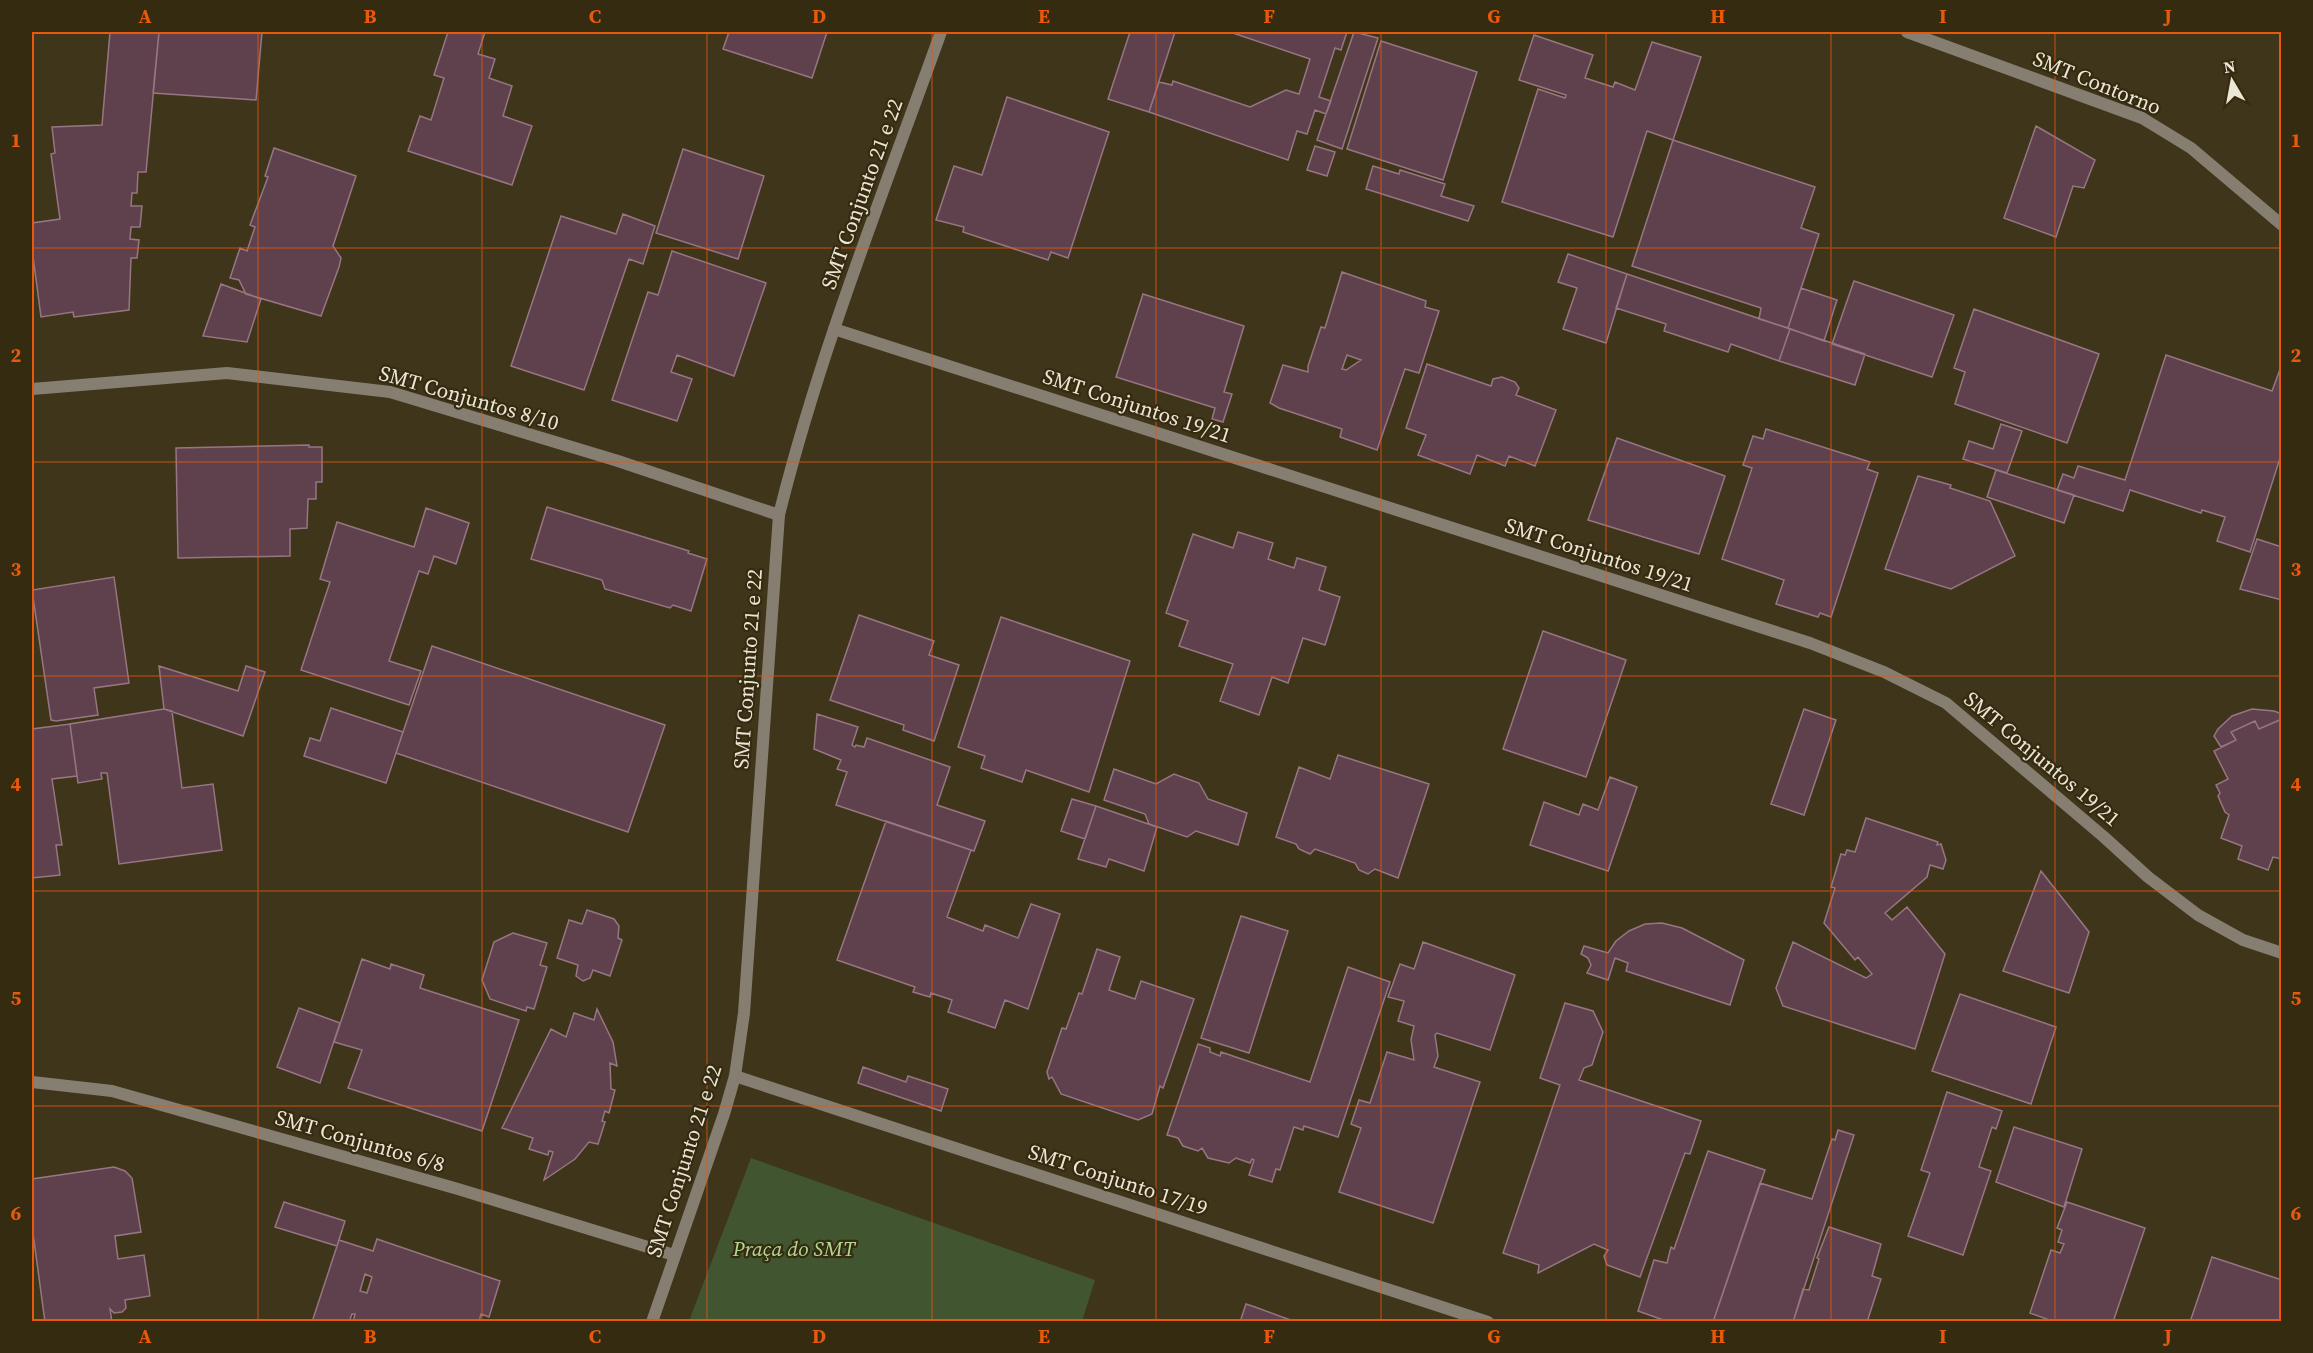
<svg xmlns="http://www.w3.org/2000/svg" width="2313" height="1353" viewBox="0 0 2313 1353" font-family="'Source Serif 4',serif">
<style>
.green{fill:#405530}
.building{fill:#5e414d;stroke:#977683;stroke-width:1.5;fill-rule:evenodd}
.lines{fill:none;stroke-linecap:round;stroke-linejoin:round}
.minor{stroke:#877e72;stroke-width:12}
.tertiary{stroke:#877e72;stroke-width:12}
.grid{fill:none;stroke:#e8590c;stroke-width:1.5;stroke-opacity:0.55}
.labels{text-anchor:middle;stroke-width:4.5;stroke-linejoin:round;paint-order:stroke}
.street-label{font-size:21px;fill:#ece6d6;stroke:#352b10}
.park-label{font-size:21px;font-style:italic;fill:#b0da92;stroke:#352b10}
.neatline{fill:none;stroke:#e8590c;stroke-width:2}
.grid-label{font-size:20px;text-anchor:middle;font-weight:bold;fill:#e8590c}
</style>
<rect width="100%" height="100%" fill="#3f351a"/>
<!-- green -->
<path class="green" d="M 751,1158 L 1095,1280 L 1082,1321 L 689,1321 Z"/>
<!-- building -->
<path class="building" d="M 110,32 L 159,32 L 146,172 L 138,172 L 137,193 L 132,193 L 131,206 L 142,206 L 140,227 L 131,227 L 130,239 L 139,240 L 137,258 L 131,258 L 129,310 L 74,317 L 73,312 L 41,317 L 32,249 L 32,223 L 60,219 L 51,154 L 55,153 L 52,127 L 102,125 Z
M 159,32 L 262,32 L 256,100 L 153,93 Z
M 448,32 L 485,32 L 478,54 L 495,59 L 489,78 L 512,86 L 503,116 L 532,126 L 512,185 L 408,151 L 420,116 L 431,120 L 444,78 L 434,75 Z
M 729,32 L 827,32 L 812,78 L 723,49 Z
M 1130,32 L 1175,32 L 1149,112 L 1108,99 Z
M 1230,32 L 1347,32 L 1341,50 L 1335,48 L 1319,97 L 1331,101 L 1326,114 L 1315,110 L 1307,134 L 1297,131 L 1288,160 L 1149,112 L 1159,82 L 1172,85 L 1173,81 L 1250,107 L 1286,90 L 1299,94 L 1310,59 Z
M 1354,32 L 1378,38 L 1342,149 L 1317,140 Z
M 1534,35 L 1593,55 L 1585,78 L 1613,87 L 1615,82 L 1635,90 L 1652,42 L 1701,57 L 1673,140 L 1647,131 L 1613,237 L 1502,202 L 1538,89 L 1565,98 L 1566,95 L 1519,80 Z
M 1381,41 L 1477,72 L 1443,180 L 1347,149 Z
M 1007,97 L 1109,132 L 1068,258 L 1051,252 L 1048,260 L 963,232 L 964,227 L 936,220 L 954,166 L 982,175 Z
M 2036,126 L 2095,160 L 2084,188 L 2073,186 L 2056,237 L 2004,218 Z
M 1673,140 L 1815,187 L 1801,228 L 1819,234 L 1788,328 L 1759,319 L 1761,308 L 1632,266 Z
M 1315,146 L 1335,152 L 1327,176 L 1307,170 Z
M 274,148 L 356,176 L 333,246 L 341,258 L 339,267 L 321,316 L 246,294 L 239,280 L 230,278 L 240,248 L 247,251 L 255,227 L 250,225 L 268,177 L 265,176 Z
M 683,149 L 764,176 L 738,259 L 656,233 Z
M 1373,166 L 1399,174 L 1400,170 L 1445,184 L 1441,196 L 1474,206 L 1468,221 L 1366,189 Z
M 623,214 L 655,226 L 643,264 L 629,259 L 584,390 L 511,366 L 561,216 L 616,234 Z
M 672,251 L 766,283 L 734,376 L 677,355 L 671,372 L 692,379 L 677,421 L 612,400 L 648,292 L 658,295 Z
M 1568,254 L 1627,274 L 1606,343 L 1563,329 L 1577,288 L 1558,282 Z
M 1342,272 L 1426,301 L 1425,307 L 1439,311 L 1419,373 L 1405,369 L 1377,450 L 1340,437 L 1342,429 L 1279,408 L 1270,403 L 1283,365 L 1308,372 L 1308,366 L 1321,327 L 1325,328 ZM 1347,355 L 1361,360 L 1346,370 L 1342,369 Z
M 1627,274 L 1790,329 L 1779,361 L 1731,344 L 1728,352 L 1664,331 L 1666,324 L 1616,308 Z
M 1854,281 L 1954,315 L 1932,377 L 1832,344 Z
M 221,284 L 261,299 L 247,342 L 203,336 Z
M 1801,288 L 1837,300 L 1824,341 L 1788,328 Z
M 1143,294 L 1244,326 L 1224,392 L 1232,394 L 1223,422 L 1212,419 L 1215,408 L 1116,377 Z
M 1974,309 L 2099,354 L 2067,443 L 1955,404 L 1965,372 L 1954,368 Z
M 1790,329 L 1865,354 L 1855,385 L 1779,361 Z
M 2166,355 L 2272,391 L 2282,364 L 2282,452 L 2250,552 L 2217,541 L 2225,517 L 2202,510 L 2201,513 L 2130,490 L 2123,511 L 2057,490 L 2063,474 L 2074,478 L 2078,466 L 2125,480 Z
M 1427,364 L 1491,386 L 1493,379 L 1502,377 L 1515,382 L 1519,388 L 1516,395 L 1556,410 L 1535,466 L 1509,456 L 1505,466 L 1477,455 L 1470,474 L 1418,455 L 1426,435 L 1406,428 Z
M 2001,424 L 2022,431 L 2007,473 L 1963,459 L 1969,441 L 1993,449 Z
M 1766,429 L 1870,462 L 1867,469 L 1878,473 L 1831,617 L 1820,613 L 1818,617 L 1776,604 L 1784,580 L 1722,559 L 1752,468 L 1743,465 L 1753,436 L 1763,439 Z
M 1617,438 L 1725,476 L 1699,554 L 1588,520 Z
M 309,445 L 309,447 L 322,447 L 322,482 L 316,482 L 316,499 L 308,499 L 307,528 L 290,529 L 290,556 L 178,558 L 176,448 Z
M 1996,470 L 2074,495 L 2064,523 L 1987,497 Z
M 1918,476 L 1951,485 L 1950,488 L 1990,501 L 2015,556 L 1951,589 L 1885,569 Z
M 547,507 L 689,551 L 688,553 L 707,559 L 691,611 L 673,605 L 670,608 L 605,589 L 602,580 L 531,559 Z
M 426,508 L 469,523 L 456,564 L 434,556 L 428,574 L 419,571 L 389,661 L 421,671 L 409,705 L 301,670 L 330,582 L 320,579 L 337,522 L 414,547 Z
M 1238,532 L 1273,543 L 1268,559 L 1294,568 L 1297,558 L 1326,567 L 1319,590 L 1340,597 L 1325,645 L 1303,638 L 1288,683 L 1272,677 L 1259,715 L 1220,701 L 1233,664 L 1179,646 L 1188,621 L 1166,613 L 1193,534 L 1233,548 Z
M 2257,539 L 2282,547 L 2282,600 L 2240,589 Z
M 114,577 L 129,683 L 94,688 L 98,715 L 56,721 L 51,720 L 32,590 Z
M 859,615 L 934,641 L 929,655 L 959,665 L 934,741 L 903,730 L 904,725 L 830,700 Z
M 1001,617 L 1130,661 L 1089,792 L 1026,770 L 1022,782 L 981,768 L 985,756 L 958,747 Z
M 1543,631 L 1626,660 L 1586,777 L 1503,749 Z
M 432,646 L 665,725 L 628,832 L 396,753 Z
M 159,666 L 238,691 L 246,666 L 265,672 L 243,736 L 164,709 Z
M 331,708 L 403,732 L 386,783 L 304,756 L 310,738 L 320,741 Z
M 164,709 L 172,711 L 182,788 L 213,784 L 222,850 L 119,864 L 107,773 L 101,773 L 102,779 L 78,783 L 70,724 Z
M 1804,709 L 1836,720 L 1804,815 L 1771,804 Z
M 2252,709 L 2274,711 L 2282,714 L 2282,719 L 2259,729 L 2255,721 L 2231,732 L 2236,740 L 2221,747 L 2214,736 L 2218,729 L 2232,716 Z
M 817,714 L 858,727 L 852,745 L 855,747 L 856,745 L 864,747 L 867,738 L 950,767 L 937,805 L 985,821 L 974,851 L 836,805 L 847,772 L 837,769 L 841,760 L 814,749 Z
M 2282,719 L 2282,859 L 2273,857 L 2268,870 L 2238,859 L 2242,846 L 2221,838 L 2229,815 L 2225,812 L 2218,796 L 2220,793 L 2216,785 L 2228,779 L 2214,751 L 2236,740 L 2231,732 L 2255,721 L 2259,729 Z
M 70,724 L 77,776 L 52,779 L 62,845 L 56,845 L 60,875 L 32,878 L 32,729 Z
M 1338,755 L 1429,784 L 1398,878 L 1375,869 L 1368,874 L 1359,870 L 1355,863 L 1315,849 L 1310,854 L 1299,849 L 1296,844 L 1276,837 L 1299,767 L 1330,779 Z
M 1114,769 L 1156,784 L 1174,774 L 1199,783 L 1208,799 L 1247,813 L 1238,845 L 1196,831 L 1187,837 L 1149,824 L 1145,814 L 1104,800 Z
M 1610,777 L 1637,787 L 1608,871 L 1530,845 L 1544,802 L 1579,815 L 1583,804 L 1598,810 Z
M 1072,799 L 1096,806 L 1085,839 L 1061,831 Z
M 1096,806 L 1157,827 L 1144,871 L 1109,859 L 1106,867 L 1078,859 Z
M 1866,818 L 1938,842 L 1937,845 L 1941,844 L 1946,860 L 1943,869 L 1930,865 L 1927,877 L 1885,913 L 1892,920 L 1907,907 L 1945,954 L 1915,1049 L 1783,1006 L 1776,988 L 1793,942 L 1866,978 L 1872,974 L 1858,957 L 1855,960 L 1824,923 L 1835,888 L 1831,887 L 1841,854 L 1845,855 L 1847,850 L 1855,852 Z
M 886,821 L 971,850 L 947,917 L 983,931 L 985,925 L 1018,938 L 1031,904 L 1060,914 L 1028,1009 L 1005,1000 L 995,1028 L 948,1012 L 952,1000 L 931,993 L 930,997 L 913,992 L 915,987 L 837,960 Z
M 2041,871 L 2089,932 L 2069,993 L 2003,971 Z
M 587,910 L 614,919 L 619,926 L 618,938 L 622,940 L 610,976 L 593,970 L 590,978 L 583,981 L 576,976 L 578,965 L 557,958 L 569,920 L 582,924 Z
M 1241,916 L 1288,931 L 1249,1053 L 1201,1038 Z
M 1662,923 L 1682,928 L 1744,960 L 1730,1005 L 1626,971 L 1628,963 L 1615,958 L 1608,980 L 1587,973 L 1591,965 L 1588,958 L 1581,954 L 1584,946 L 1608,953 L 1616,941 L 1629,931 L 1645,924 Z
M 513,933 L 547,943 L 540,965 L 547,967 L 534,1009 L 527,1007 L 526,1011 L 490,999 L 482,980 L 494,942 Z
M 1423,942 L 1515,975 L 1490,1050 L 1437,1033 L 1435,1035 L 1438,1056 L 1434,1067 L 1480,1082 L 1433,1223 L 1339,1192 L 1361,1128 L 1351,1124 L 1359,1100 L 1370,1103 L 1387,1052 L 1414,1060 L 1411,1040 L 1414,1026 L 1398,1021 L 1404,1001 L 1388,997 L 1400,964 L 1414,969 Z
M 1097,949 L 1120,957 L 1109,990 L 1135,999 L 1141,981 L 1194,999 L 1163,1088 L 1160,1086 L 1152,1114 L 1138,1120 L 1061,1094 L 1052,1077 L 1049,1079 L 1047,1072 L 1062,1028 L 1066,1029 L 1079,993 L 1082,994 Z
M 362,959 L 390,969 L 391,964 L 424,975 L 420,988 L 519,1020 L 482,1131 L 348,1088 L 362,1050 L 334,1042 Z
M 1348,967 L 1390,982 L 1338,1137 L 1304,1126 L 1303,1130 L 1294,1127 L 1280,1170 L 1276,1169 L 1272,1182 L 1249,1175 L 1254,1160 L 1252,1159 L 1250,1163 L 1236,1158 L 1229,1163 L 1208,1158 L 1202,1148 L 1198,1151 L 1183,1146 L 1178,1138 L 1167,1135 L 1198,1044 L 1210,1048 L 1210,1052 L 1220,1056 L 1221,1052 L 1310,1082 Z
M 1960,994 L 2056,1027 L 2031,1104 L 1932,1071 Z
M 1565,1003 L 1593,1011 L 1603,1032 L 1592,1065 L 1584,1068 L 1579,1080 L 1701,1121 L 1690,1154 L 1685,1153 L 1640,1277 L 1607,1265 L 1604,1256 L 1608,1250 L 1594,1244 L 1538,1273 L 1539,1265 L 1503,1253 L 1560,1085 L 1540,1078 Z
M 299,1008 L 340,1023 L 320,1083 L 277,1067 Z
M 597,1009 L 613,1042 L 617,1066 L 610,1063 L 611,1089 L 615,1090 L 609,1113 L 605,1111 L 602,1121 L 605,1122 L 598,1144 L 589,1142 L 575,1159 L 544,1180 L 553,1152 L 549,1151 L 548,1155 L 529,1149 L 533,1138 L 502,1128 L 551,1029 L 566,1037 L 574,1013 L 594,1020 Z
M 863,1067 L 906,1082 L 908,1076 L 948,1089 L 941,1111 L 858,1083 Z
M 1947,1092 L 2002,1111 L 1996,1129 L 1992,1127 L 1979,1167 L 1991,1171 L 1963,1255 L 1908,1236 L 1930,1173 L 1921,1170 Z
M 2014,1127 L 2082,1149 L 2064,1207 L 1996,1182 Z
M 1838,1130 L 1854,1135 L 1793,1322 L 1713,1322 L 1760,1183 L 1812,1199 L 1832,1139 L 1835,1140 Z
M 1708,1151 L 1765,1170 L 1713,1322 L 1669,1322 L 1638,1311 L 1654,1260 L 1667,1263 L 1671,1247 L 1674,1249 Z
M 114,1167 L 125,1171 L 132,1178 L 141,1232 L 115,1236 L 118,1259 L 144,1255 L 150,1296 L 125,1300 L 126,1308 L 122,1312 L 114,1313 L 110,1309 L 112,1322 L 45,1322 L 32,1226 L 32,1179 Z
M 284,1202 L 345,1221 L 337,1246 L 275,1227 Z
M 2067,1202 L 2145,1228 L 2113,1322 L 2055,1322 L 2030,1313 L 2051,1250 L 2060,1253 L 2064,1244 L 2058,1242 L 2062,1230 L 2057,1228 Z
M 1829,1227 L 1881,1244 L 1872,1276 L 1881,1279 L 1867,1322 L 1793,1322 L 1803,1289 L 1809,1290 L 1819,1259 L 1817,1258 Z
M 377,1239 L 500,1281 L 489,1317 L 481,1314 L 479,1322 L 353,1322 L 355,1314 L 352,1314 L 349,1322 L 312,1322 L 339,1240 L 373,1251 ZM 365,1274 L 372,1277 L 367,1293 L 360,1291 Z
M 2212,1257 L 2282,1280 L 2282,1322 L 2190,1322 Z
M 1246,1304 L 1255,1307 L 1296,1322 L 1240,1322 Z"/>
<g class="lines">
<!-- minor -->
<path class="minor" d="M 834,329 L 1810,643 L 1884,672 L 1946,703 L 2104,837 L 2148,877 L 2198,915 L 2243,940 L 2282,953
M 32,389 L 227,373 L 390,392 L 618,461 L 779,515
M 735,1076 L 1488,1322
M 32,1082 L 112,1091 L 458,1189 L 674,1255"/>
<!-- tertiary -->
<path class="tertiary" d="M 1907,32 L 2142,118 L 2191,148 L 2282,225
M 652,1322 L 724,1114 L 735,1076 L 744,1013 L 779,515 C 820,350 884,191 941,32"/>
</g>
<!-- grid -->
<path class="grid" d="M 258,32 L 258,1322M 482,32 L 482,1322M 707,32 L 707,1322M 932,32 L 932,1322M 1156,32 L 1156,1322M 1381,32 L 1381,1322M 1606,32 L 1606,1322M 1831,32 L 1831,1322M 2055,32 L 2055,1322M 32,248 L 2282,248M 32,462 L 2282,462M 32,676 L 2282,676M 32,891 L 2282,891M 32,1106 L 2282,1106"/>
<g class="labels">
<!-- street labels -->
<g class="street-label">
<text transform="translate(2097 83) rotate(22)" y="7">SMT Contorno</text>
<text transform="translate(862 194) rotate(-70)" y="7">SMT Conjunto 21 e 22</text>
<text transform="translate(469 398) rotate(16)" y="7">SMT Conjuntos 8/10</text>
<text transform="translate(1137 406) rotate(18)" y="7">SMT Conjuntos 19/21</text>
<text transform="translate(1599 555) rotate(18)" y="7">SMT Conjuntos 19/21</text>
<text transform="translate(748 669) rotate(-86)" y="7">SMT Conjunto 21 e 22</text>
<text transform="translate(2042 759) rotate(40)" y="7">SMT Conjuntos 19/21</text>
<text transform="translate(360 1141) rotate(16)" y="7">SMT Conjuntos 6/8</text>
<text transform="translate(684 1161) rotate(-72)" y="7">SMT Conjunto 21 e 22</text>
<text transform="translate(1118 1180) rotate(18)" y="7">SMT Conjunto 17/19</text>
</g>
<!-- park labels -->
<g class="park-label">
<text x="794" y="1256">Praça do SMT</text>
</g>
</g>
<!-- border -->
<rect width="2313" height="1353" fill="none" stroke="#352b10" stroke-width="66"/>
<!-- north arrow -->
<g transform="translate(2232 81) rotate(350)" stroke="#352b10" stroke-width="4.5" paint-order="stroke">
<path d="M0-4.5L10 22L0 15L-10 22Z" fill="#ece6d6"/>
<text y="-9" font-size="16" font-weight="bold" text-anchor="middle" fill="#ece6d6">N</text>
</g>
<rect x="33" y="33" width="2247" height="1287" class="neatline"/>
<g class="grid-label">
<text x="145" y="23">A</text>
<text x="370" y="23">B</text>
<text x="595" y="23">C</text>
<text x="819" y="23">D</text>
<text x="1044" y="23">E</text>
<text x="1269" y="23">F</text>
<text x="1494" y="23">G</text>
<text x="1718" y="23">H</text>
<text x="1943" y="23">I</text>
<text x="2168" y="23">J</text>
<text x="16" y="147">1</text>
<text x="2296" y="147">1</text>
<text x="16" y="362">2</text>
<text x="2296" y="362">2</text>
<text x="16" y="576">3</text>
<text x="2296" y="576">3</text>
<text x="16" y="791">4</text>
<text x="2296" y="791">4</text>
<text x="16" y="1005">5</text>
<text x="2296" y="1005">5</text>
<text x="16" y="1220">6</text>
<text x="2296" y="1220">6</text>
<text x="145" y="1343">A</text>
<text x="370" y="1343">B</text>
<text x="595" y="1343">C</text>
<text x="819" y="1343">D</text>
<text x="1044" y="1343">E</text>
<text x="1269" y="1343">F</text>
<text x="1494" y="1343">G</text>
<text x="1718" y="1343">H</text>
<text x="1943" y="1343">I</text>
<text x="2168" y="1343">J</text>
</g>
</svg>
